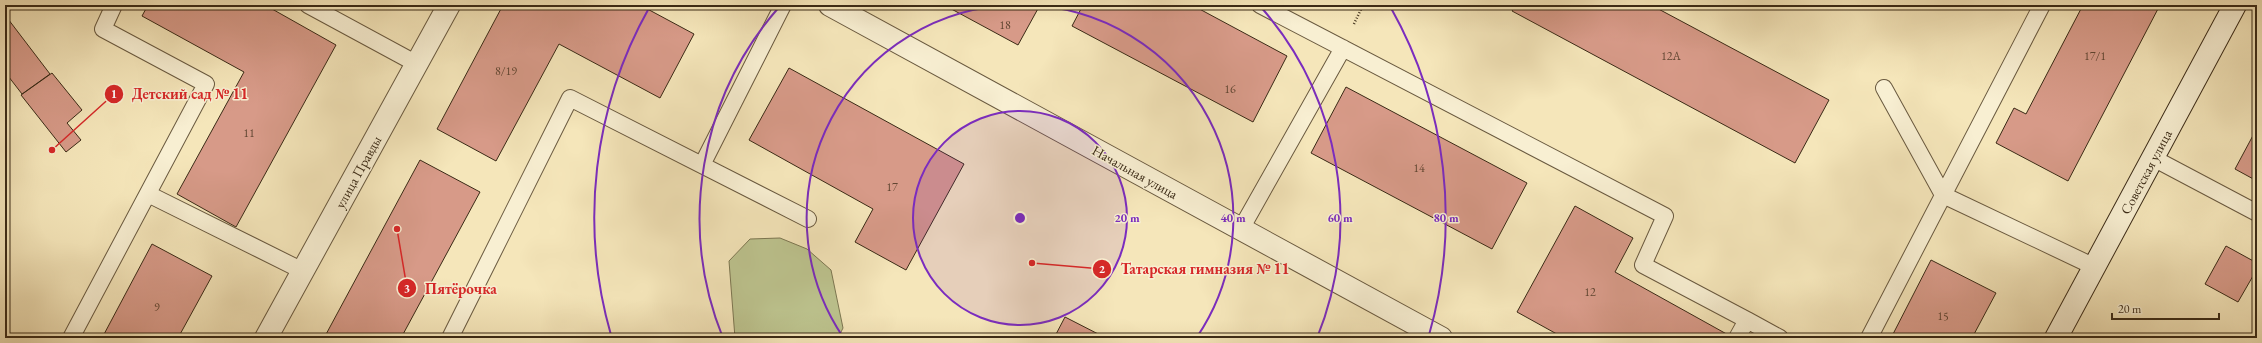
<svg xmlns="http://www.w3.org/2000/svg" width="2262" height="343" viewBox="0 0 2262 343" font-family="'EB Garamond',serif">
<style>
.green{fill:#bdc48f;stroke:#7c7752}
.building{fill:#d79a88;stroke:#3a2a16}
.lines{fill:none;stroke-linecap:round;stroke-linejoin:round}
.lane-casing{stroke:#69593f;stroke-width:18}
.street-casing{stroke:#69593f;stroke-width:24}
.secondary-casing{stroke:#3a2a16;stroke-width:24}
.path{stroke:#3a2a16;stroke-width:2.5;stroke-dasharray:1 2;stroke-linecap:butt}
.lane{stroke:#f8efd2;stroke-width:16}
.street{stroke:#f8efd2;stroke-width:22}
.secondary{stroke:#f8efd2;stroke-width:22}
.ring{fill:none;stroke:#7b2cbf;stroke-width:2}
.labels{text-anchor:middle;stroke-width:3;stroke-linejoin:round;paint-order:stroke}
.number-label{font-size:12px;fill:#614632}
.street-label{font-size:14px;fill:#3a2a16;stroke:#f8efd2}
.centre{fill:#7b2cbf;stroke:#f8efd2;stroke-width:2}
.ring-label{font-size:12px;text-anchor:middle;font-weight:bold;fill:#7b2cbf;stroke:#f8efd2;stroke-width:3;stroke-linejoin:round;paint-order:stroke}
.leader{fill:none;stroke:#d62828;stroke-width:1.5}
.callout-dot{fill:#d62828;stroke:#f8efd2;stroke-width:1.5}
.mark-label{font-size:12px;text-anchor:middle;font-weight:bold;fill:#fff}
.callout-label{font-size:15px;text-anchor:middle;font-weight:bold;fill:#d62828;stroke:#f8efd2;stroke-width:3;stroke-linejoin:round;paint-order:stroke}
</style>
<rect width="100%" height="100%" fill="#f5e6ba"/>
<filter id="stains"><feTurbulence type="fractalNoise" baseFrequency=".005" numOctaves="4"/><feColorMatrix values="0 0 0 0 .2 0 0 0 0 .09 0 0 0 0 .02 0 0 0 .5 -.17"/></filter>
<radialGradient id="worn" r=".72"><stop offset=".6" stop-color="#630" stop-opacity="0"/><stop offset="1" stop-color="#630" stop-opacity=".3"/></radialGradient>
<!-- green -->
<path class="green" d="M 780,238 L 807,249 L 831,270 L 843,328 L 838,338 L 735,338 L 729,261 L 750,239 Z"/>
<!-- building -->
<path class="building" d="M 148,5 L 265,5 L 336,45 L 236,227 L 177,194 L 244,72 L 142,16 Z
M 503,5 L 640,5 L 694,34 L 660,98 L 559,44 L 496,161 L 437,129 Z
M 944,5 L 1040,5 L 1018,45 Z
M 1083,5 L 1192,5 L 1287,56 L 1253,122 L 1072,26 Z
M 1516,5 L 1651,5 L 1829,100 L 1795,163 L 1512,11 Z
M 2083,5 L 2160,5 L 2068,181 L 1996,143 L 2014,108 L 2026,114 Z
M 5,15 L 50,74 L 22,94 L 5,72 Z
M 789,68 L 964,164 L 906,270 L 855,242 L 873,209 L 749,140 Z
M 52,73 L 82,110 L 67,123 L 81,140 L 66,152 L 21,95 Z
M 1346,87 L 1527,183 L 1492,249 L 1311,153 Z
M 2257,128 L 2257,181 L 2235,169 Z
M 420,160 L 480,192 L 401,338 L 324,338 Z
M 1575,206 L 1633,238 L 1615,272 L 1732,337 L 1731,338 L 1564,338 L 1517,312 Z
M 152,244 L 212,276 L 178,338 L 102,338 Z
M 2226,246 L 2257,263 L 2257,269 L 2238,302 L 2205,284 Z
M 1931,260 L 1996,293 L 1972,338 L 1891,338 Z
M 1065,317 L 1106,338 L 1054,338 Z"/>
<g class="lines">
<defs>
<path id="lane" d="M 308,5 L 417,64
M 1260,5 L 1665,216 L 1643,265 L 1747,320
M 1884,88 L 1943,195 L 2095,267
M 2153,158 L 2257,213
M 702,165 L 783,5
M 148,194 L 303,271
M 1241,229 L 1343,48
M 71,338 L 206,84 L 103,29 L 114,5
M 450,338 L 570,98 L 808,219
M 1737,338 L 1747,320 L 1780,338
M 1869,338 L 2042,5"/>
<path id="street" d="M 830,5 L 1441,338
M 266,338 L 449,5"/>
<path id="secondary" d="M 2056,338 L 2235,5"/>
</defs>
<!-- lane casing -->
<use href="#lane" class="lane-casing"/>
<!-- street casing -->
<use href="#street" class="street-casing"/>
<!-- secondary casing -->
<use href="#secondary" class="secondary-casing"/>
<!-- path -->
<path class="path" d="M 1354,24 L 1363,5"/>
<!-- lane -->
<use href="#lane" class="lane"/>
<!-- street -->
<use href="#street" class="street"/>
<!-- secondary -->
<use href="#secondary" class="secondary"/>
</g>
<!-- distance rings -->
<circle cx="1020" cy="218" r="107" fill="#7b2cbf" fill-opacity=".12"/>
<g class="ring">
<circle cx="1020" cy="218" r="107"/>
<path d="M843 337A213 213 0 0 1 1018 5M1022 5A213 213 0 0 1 1197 337"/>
<path d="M723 338A320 320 0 0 1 780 6M1260 6A320 320 0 0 1 1317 338"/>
<path d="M611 335A426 426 0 0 1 649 8M1391 8A426 426 0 0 1 1429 335"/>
</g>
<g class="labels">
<!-- number labels -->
<g class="number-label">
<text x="1005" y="29">18</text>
<text x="1671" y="60">12А</text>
<text x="2095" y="60">17/1</text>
<text x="506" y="75">8/19</text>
<text x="1230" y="93">16</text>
<text x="249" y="137">11</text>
<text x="1419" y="172">14</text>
<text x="892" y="191">17</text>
<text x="1590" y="296">12</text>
<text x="157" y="311">9</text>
<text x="1943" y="320">15</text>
</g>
<!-- street labels -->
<g class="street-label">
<text transform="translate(358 172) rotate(-61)" y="5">улица Правды</text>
<text transform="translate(1135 172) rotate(29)" y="5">Начальная улица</text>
<text transform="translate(2146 172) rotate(-62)" y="5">Советская улица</text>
</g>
</g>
<circle cx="1020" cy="218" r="6" class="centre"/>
<g class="ring-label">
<text x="1127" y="222">20 m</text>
<text x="1233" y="222">40 m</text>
<text x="1340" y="222">60 m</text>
<text x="1446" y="222">80 m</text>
</g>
<!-- callouts -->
<path class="leader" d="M52 150L114 94M1032 263L1102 269M397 229L407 288"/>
<g class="callout-dot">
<circle cx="52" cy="150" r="4"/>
<circle cx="1032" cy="263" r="4"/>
<circle cx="397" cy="229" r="4"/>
<circle cx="114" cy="94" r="10"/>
<circle cx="1102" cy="269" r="10"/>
<circle cx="407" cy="288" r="10"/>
</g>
<g class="mark-label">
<text x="114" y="98">1</text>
<text x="1102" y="273">2</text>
<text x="407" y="292">3</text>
</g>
<g class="callout-label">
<text x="190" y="99">Детский сад № 11</text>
<text x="1205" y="274">Татарская гимназия № 11</text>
<text x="461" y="294">Пятёрочка</text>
</g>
<!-- margin -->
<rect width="2262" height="343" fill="none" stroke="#f5e6ba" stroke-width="20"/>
<rect x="6" y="6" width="2250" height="331" fill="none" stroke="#3a2a16" stroke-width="2"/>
<rect x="10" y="10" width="2242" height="323" fill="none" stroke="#3a2a16"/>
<!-- scale -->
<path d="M2112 313v6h107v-6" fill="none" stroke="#3a2a16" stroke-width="2"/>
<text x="2118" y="313" font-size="12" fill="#3a2a16" stroke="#f8efd2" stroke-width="3" paint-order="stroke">20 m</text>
<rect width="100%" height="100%" filter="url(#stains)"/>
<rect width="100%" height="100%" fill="url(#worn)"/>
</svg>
